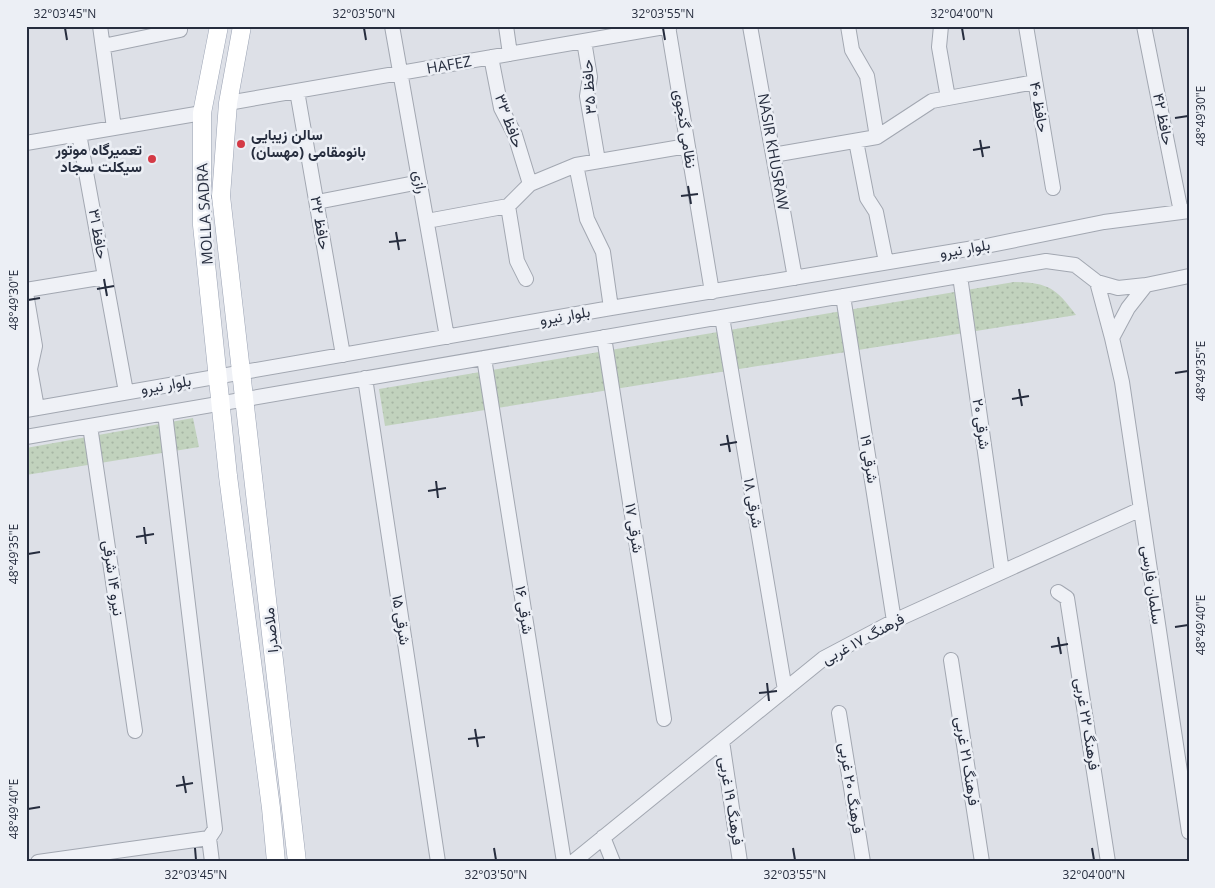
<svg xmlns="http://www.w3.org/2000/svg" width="1215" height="888" viewBox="0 0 1215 888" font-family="'Open Sans',Vazirmatn,sans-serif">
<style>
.park{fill:url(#park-dots)}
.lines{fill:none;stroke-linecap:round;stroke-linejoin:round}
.minor-casing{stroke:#a2a7b1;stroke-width:16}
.major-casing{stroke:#9ba3b4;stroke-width:19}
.minor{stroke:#eff1f6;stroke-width:14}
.major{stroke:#fff;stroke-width:18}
.ticks{fill:none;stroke:#262d3e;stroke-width:2}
.poi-dot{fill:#d43a46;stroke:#eceff5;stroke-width:2}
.labels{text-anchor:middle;stroke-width:5;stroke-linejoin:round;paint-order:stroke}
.street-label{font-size:15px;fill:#262d3e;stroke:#eceff5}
.poi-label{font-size:15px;font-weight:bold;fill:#262d3e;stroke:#eceff5;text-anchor:start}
.neatline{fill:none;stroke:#262d3e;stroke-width:2}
.ticks-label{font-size:12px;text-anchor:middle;fill:#262d3e}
</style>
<defs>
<pattern id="park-dots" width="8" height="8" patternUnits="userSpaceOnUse" patternTransform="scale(1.25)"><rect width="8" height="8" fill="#c1d2bd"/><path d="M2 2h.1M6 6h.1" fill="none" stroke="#a6b5a4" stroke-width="1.8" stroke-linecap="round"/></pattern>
</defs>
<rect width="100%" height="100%" fill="#dde0e7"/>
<!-- park -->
<path class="park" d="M 1014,282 C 1048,283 1055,287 1076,315 L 385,426 L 379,389 Z
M 193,418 L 199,447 L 26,475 L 26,448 Z"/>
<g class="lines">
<defs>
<path id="minor" d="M 100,26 L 114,128
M 392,26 L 447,337
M 506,26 L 510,54
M 668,26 L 712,292
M 750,26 L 795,278
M 848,26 L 852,50 L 867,76 L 877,137
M 941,26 L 939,47 L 948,98
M 1026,26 L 1053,188
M 1144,26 L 1181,212
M 584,41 L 590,77 L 587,96 L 598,161
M 103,46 L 180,30
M 491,57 L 501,108 L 515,135 L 530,184
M 297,91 L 343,355
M 228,103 L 670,26
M 79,134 L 126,392
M 856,141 L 867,198 L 876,212 L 886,262
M 26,143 L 202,113
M 773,155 L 877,137 L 932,101 L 1035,82
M 576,165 L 587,219 L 603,252 L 611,308
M 317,202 L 420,182
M 508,206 L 517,261 L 526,279
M 427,221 L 508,206 L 530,184 L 576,165 L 687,146
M 960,276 L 1002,572
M 1097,282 L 1112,338 L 1128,308 L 1146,285
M 26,290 L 105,277
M 26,293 L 35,346 L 30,369 L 37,408
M 843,296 L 894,621
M 722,317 L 785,690
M 604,337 L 664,719
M 1112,338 L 1122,382 L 1189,832
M 484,358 L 564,862
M 365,378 L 438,862
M 26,410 L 611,308 L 986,246 L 1104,222 L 1189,211
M 165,413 L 215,829 L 209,838
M 90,426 L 135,731
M 26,437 L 1046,261 L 1075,265 L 1097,282 L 1118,288 L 1146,285 L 1189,276
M 1058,592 L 1067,598 L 1108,862
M 951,660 L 982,862
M 839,713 L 863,862
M 722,741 L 740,862
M 603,837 L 613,862
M 209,838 L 212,862
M 38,862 L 209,838
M 573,862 L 824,658 L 894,621 L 1141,509"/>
<path id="major" d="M 219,26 L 202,113 L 202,225 L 228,476 L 271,808 L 276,862
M 242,26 L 228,103 L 221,196 L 297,862"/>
</defs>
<!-- minor casing -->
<use href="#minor" class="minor-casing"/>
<!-- major casing -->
<use href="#major" class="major-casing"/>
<!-- minor -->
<use href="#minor" class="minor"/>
<!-- major -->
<use href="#major" class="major"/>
</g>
<!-- ticks -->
<path class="ticks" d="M 65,28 L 67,40M 364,28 L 366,40M 663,28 L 665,40M 962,28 L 964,40M 1175,118 L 1188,116M 980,140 L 983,157M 973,150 L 990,147M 688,186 L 691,204M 681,196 L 698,194M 396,232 L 399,250M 389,242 L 406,240M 104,279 L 107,296M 97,289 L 114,286M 28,300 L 40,298M 1175,373 L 1188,371M 1019,389 L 1022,406M 1012,399 L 1029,396M 727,435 L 730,452M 720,445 L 737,442M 436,481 L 438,498M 428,491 L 446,488M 144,527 L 146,544M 136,537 L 154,534M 28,554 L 40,552M 1175,627 L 1188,625M 1058,637 L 1061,654M 1051,647 L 1068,644M 767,683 L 769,701M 759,693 L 777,691M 475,729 L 478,747M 468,739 L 485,737M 183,776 L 186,793M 176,786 L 193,783M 28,809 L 40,807M 195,848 L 196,860M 494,848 L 496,860M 793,848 L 795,860M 1092,848 L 1094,860"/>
<!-- markers -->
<g class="poi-dot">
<circle cx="241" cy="144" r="5"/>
<circle cx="152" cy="159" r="5"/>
</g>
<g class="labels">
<!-- street labels -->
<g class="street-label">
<text transform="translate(449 65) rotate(-10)" y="5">HAFEZ</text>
<text transform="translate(589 87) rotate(-94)" y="5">حافظ ۳۵</text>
<text transform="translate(1039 107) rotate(80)" y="5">حافظ ۴۰</text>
<text transform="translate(1163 119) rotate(79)" y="5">حافظ ۴۲</text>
<text transform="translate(509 121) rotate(70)" y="5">حافظ ۳۳</text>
<text transform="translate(685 129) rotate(81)" y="5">نظامی گنجوی</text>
<text transform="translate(773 152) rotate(80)" y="5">NASIR KHUSRAW</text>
<text transform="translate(420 182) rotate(80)" y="5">رازی</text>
<text transform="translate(205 214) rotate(-93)" y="5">MOLLA SADRA</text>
<text transform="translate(320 223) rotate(80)" y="5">حافظ ۳۲</text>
<text transform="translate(98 234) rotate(80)" y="5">حافظ ۳۱</text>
<text transform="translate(965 249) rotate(-10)" y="5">بلوار نیرو</text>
<text transform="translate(565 316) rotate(-10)" y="5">بلوار نیرو</text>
<text transform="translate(166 385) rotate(-10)" y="5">بلوار نیرو</text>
<text transform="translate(981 424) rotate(82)" y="5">۲۰ شرقی</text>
<text transform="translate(869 459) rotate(81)" y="5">۱۹ شرقی</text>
<text transform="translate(753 503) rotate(80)" y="5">۱۸ شرقی</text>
<text transform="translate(634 528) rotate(81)" y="5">۱۷ شرقی</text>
<text transform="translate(113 578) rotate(82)" y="5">نیرو ۱۴ شرقی</text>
<text transform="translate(1152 585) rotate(82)" y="5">سلمان فارسی</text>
<text transform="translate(524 610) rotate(81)" y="5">۱۶ شرقی</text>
<text transform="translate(401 620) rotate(81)" y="5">۱۵ شرقی</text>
<text transform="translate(271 630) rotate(-96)" y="5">ملاصدرا</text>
<text transform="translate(863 639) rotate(-28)" y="5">فرهنگ ۱۷ غربی</text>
<text transform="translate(1087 724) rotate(81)" y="5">فرهنگ ۲۲ غربی</text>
<text transform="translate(967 761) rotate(81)" y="5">فرهنگ ۲۱ غربی</text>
<text transform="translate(851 788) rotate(81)" y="5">فرهنگ ۲۰ غربی</text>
<text transform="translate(731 801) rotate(81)" y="5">فرهنگ ۱۹ غربی</text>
</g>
<!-- poi labels -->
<g class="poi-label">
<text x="251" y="140">سالن زیبایی<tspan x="251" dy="17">بانومقامی (مهسان)</tspan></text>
<text x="142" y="155" text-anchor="end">تعمیرگاه موتور<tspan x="142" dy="17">سیکلت سجاد</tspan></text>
</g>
</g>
<!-- border -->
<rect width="1215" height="888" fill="none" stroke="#eceff5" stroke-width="55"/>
<rect x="28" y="28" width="1160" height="832" class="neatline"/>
<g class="ticks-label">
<text x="65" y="18">32°03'45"N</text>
<text x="364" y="18">32°03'50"N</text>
<text x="663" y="18">32°03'55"N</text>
<text x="962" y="18">32°04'00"N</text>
<text transform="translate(1201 116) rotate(-90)" y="4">48°49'30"E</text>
<text transform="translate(14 300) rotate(-90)" y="4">48°49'30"E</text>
<text transform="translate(1201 371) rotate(-90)" y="4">48°49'35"E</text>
<text transform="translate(14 554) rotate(-90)" y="4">48°49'35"E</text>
<text transform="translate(1201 625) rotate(-90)" y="4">48°49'40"E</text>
<text transform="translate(14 809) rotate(-90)" y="4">48°49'40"E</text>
<text x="196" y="879">32°03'45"N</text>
<text x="496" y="879">32°03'50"N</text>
<text x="795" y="879">32°03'55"N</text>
<text x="1094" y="879">32°04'00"N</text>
</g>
</svg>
